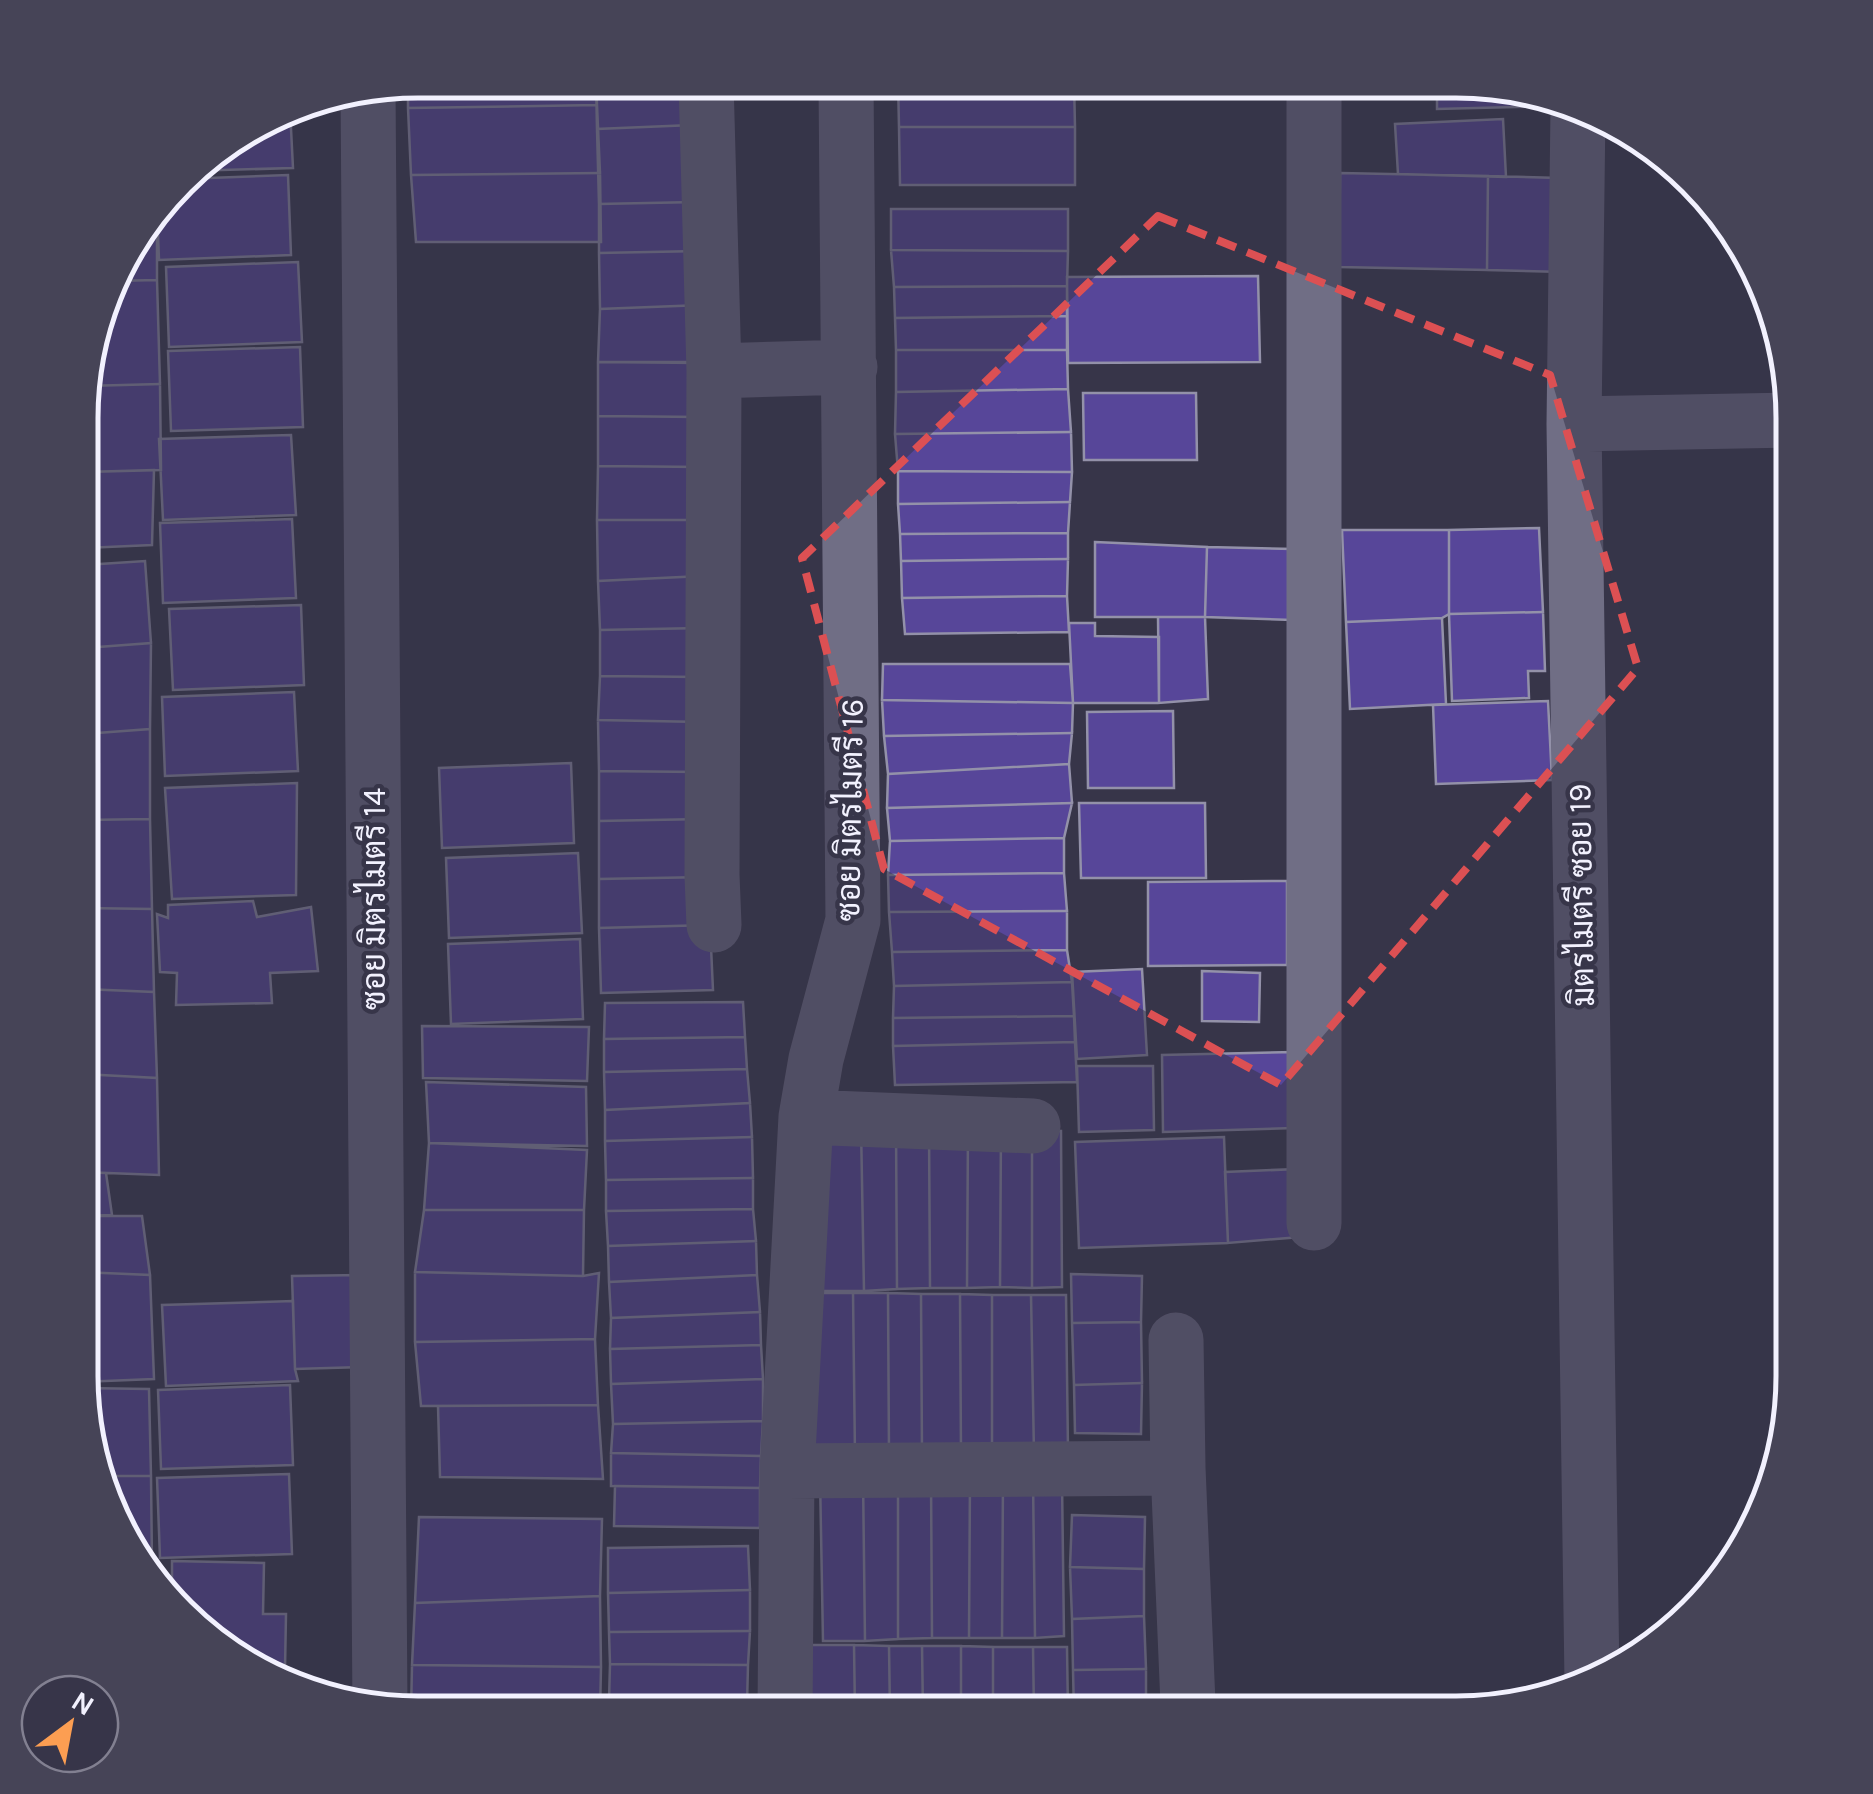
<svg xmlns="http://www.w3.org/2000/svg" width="1873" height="1794" viewBox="0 0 1873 1794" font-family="Karla,Sarabun,sans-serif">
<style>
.building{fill:#574699;stroke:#9391a9;stroke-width:2.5}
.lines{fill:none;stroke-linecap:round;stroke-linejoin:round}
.minor{stroke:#706e85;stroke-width:55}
.marked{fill:none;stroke:#dc5053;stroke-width:8;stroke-dasharray:20 12;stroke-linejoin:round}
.labels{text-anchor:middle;stroke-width:9;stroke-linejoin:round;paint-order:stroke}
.street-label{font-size:32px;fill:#f2f1fe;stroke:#373549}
.rim{fill:none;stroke:#f2f1fe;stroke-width:5}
</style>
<rect width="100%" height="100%" fill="#373549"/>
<!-- building -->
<path class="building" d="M 417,80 L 596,80 L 597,105 L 408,108 L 408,82 Z
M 596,80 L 689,81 L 692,125 L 597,129 Z
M 898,81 L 1074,82 L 1075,127 L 899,127 Z
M 1347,82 L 1427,83 L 1427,90 L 1348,94 Z
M 1437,83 L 1499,83 L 1559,103 L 1559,106 L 1437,109 Z
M 597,105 L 600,173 L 411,175 L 408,108 Z
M 290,109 L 293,168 L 189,171 L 195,163 Z
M 1503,119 L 1506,177 L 1398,174 L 1395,124 Z
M 692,125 L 696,202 L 599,204 L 597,129 Z
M 899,127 L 1075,127 L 1075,185 L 900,185 Z
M 600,173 L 601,242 L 416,242 L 411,175 Z
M 1340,173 L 1488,176 L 1487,270 L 1339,267 Z
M 288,175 L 291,255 L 159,260 L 157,210 L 182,179 Z
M 1488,176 L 1560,178 L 1563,272 L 1487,270 Z
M 696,202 L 699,251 L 599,253 L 599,204 Z
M 891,209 L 1068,209 L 1068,251 L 891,250 Z
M 157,210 L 157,280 L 113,281 L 125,248 Z
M 891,250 L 1068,251 L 1067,286 L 894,287 Z
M 699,251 L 702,305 L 600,309 L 599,253 Z
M 298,262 L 302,342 L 169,347 L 166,267 Z
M 1258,276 L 1260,362 L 1068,363 L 1067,277 Z
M 157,280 L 160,384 L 86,386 L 86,352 L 113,281 Z
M 1067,286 L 1067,316 L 895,318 L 894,287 Z
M 702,305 L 705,362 L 598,362 L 600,309 Z
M 1067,316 L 1067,350 L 896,350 L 895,318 Z
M 300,347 L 303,427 L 171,431 L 168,351 Z
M 896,350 L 1067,350 L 1068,389 L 896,392 Z
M 598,362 L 700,363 L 700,417 L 598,416 Z
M 160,384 L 161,470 L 86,472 L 86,386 Z
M 1068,389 L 1071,432 L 895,434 L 896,392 Z
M 1083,393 L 1196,393 L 1197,460 L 1084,460 Z
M 598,416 L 700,417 L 701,467 L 598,466 Z
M 1071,432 L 1072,472 L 898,471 L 895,434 Z
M 291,435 L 296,515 L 163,520 L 159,439 Z
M 598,466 L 701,467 L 701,520 L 597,520 Z
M 154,470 L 152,545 L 85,548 L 86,472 Z
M 898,471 L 1072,472 L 1070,502 L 898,504 Z
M 1070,502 L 1068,533 L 900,534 L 898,504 Z
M 292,519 L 296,598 L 163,603 L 160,523 Z
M 597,520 L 701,520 L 702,576 L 598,581 Z
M 1539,528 L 1543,612 L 1449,614 L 1449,530 Z
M 1342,530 L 1449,530 L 1449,614 L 1442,618 L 1346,622 Z
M 1068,533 L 1068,559 L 901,561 L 900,534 Z
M 1095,542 L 1207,547 L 1205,617 L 1095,617 Z
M 1207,547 L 1293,549 L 1292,620 L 1205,617 Z
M 1068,559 L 1067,596 L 902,598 L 901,561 Z
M 145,561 L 151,643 L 85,648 L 85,565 Z
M 702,576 L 701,628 L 600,630 L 598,581 Z
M 1067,596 L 1069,632 L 905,634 L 902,598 Z
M 301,605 L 304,685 L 173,690 L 169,609 Z
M 1543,612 L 1545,671 L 1528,671 L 1529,698 L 1452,701 L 1449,614 Z
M 1158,617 L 1205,617 L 1208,699 L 1159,703 Z
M 1442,618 L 1446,704 L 1350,709 L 1346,622 Z
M 1069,623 L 1095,623 L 1095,636 L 1159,637 L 1159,703 L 1073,703 Z
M 701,628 L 700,677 L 600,676 L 600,630 Z
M 151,643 L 150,729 L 84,734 L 85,648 Z
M 883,664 L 1070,664 L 1073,703 L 882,700 Z
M 600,676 L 700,677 L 701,722 L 598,720 Z
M 294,692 L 298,771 L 165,776 L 162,697 Z
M 882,700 L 1073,703 L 1072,733 L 884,736 Z
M 1548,701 L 1552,780 L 1436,784 L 1433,705 Z
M 1173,711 L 1174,788 L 1088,788 L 1087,712 Z
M 598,720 L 701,722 L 700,772 L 599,771 Z
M 150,729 L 150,819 L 84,820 L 84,734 Z
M 1072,733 L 1069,764 L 888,774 L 884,736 Z
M 571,763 L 574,843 L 442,848 L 439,768 Z
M 1069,764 L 1072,803 L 887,808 L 888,774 Z
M 599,771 L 700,772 L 703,819 L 599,821 Z
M 297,783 L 296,895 L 172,899 L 165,788 Z
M 1072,803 L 1064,838 L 890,841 L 887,808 Z
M 1079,803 L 1205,803 L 1206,878 L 1081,878 Z
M 150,819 L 152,909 L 83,908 L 84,820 Z
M 703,819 L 707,877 L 599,879 L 599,821 Z
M 1064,838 L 1064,873 L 888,875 L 890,841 Z
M 578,853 L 582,933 L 449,938 L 446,858 Z
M 1064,873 L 1067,911 L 889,912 L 888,875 Z
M 707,877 L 710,925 L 599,928 L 599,879 Z
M 1287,881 L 1287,965 L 1148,966 L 1148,882 Z
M 253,901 L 257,917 L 311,907 L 318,971 L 270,973 L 272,1003 L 176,1005 L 177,973 L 160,972 L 157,914 L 168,918 L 168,905 Z
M 83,908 L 152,909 L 154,992 L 83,989 Z
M 1067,911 L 1067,950 L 892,952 L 889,912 Z
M 710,925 L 713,990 L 601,993 L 599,928 Z
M 580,939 L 583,1019 L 451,1024 L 448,944 Z
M 1067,950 L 1072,982 L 894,986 L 892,952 Z
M 1142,969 L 1147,1055 L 1077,1059 L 1072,972 Z
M 1202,971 L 1260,973 L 1259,1022 L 1202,1021 Z
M 1072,982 L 1074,1016 L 893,1018 L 894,986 Z
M 83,989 L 154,992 L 157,1078 L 82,1074 Z
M 743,1002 L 745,1037 L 604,1039 L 605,1003 Z
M 1074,1016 L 1075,1042 L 893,1046 L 893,1018 Z
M 422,1026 L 589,1027 L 587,1081 L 423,1078 Z
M 745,1037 L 747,1069 L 604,1072 L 604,1039 Z
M 1075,1042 L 1077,1082 L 895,1085 L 893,1046 Z
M 1294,1052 L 1294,1128 L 1163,1132 L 1162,1055 Z
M 1077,1066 L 1153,1066 L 1154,1130 L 1079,1132 Z
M 747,1069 L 750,1103 L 605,1110 L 604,1072 Z
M 82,1074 L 157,1078 L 159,1175 L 82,1172 Z
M 426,1082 L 586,1087 L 587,1146 L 429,1143 Z
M 750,1103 L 752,1137 L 605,1141 L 605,1110 Z
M 818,1127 L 861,1127 L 864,1291 L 821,1291 Z
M 861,1127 L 896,1127 L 897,1289 L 864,1291 Z
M 896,1127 L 929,1127 L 930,1288 L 897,1289 Z
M 929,1127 L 968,1128 L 967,1288 L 930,1288 Z
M 968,1128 L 1001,1128 L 1000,1287 L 967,1288 Z
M 1001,1128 L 1032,1130 L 1032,1288 L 1000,1287 Z
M 1032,1130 L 1061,1131 L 1062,1287 L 1032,1288 Z
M 752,1137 L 753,1178 L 606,1180 L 605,1141 Z
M 1224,1137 L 1228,1243 L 1079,1248 L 1075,1142 Z
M 429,1143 L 587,1150 L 584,1210 L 424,1210 Z
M 1297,1169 L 1300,1237 L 1228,1243 L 1225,1172 Z
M 82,1172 L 106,1173 L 112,1215 L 82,1216 Z
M 753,1178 L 753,1209 L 606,1211 L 606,1180 Z
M 753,1209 L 756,1241 L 608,1246 L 606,1211 Z
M 424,1210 L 584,1210 L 583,1276 L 415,1272 Z
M 82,1216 L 142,1216 L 150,1275 L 81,1272 Z
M 756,1241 L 757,1275 L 609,1282 L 608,1246 Z
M 81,1272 L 150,1275 L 154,1379 L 81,1382 Z
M 415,1272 L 583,1276 L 599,1273 L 595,1339 L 415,1342 Z
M 1071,1274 L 1142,1276 L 1141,1322 L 1072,1323 Z
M 361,1275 L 363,1367 L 295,1369 L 292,1276 Z
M 757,1275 L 760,1312 L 611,1318 L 609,1282 Z
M 809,1293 L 853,1293 L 855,1456 L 811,1457 Z
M 853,1293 L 888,1293 L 889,1455 L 855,1456 Z
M 888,1293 L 921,1294 L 922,1455 L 889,1455 Z
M 921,1294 L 960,1294 L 961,1454 L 922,1455 Z
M 960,1294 L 992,1295 L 992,1455 L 961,1454 Z
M 992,1295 L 1031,1295 L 1034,1453 L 992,1455 Z
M 1031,1295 L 1066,1295 L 1068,1451 L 1034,1453 Z
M 293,1301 L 295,1369 L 298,1381 L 166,1386 L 162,1305 Z
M 760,1312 L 761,1345 L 610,1349 L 611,1318 Z
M 1141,1322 L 1142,1383 L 1074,1385 L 1072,1323 Z
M 595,1339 L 598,1405 L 421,1406 L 415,1342 Z
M 761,1345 L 763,1379 L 611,1384 L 610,1349 Z
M 763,1379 L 763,1421 L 613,1424 L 611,1384 Z
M 1142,1383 L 1141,1434 L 1075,1433 L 1074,1385 Z
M 290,1385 L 293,1465 L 161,1469 L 158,1390 Z
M 81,1388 L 149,1389 L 151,1476 L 96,1476 Z
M 598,1405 L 603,1479 L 440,1477 L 438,1406 Z
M 763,1421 L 761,1456 L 611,1453 L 613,1424 Z
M 611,1453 L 761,1456 L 760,1488 L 611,1486 Z
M 289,1474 L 292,1554 L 160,1558 L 157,1478 Z
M 96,1476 L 151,1476 L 152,1565 L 141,1565 L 98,1486 Z
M 820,1477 L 863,1477 L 865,1641 L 823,1641 Z
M 863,1477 L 898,1477 L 898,1639 L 865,1641 Z
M 898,1477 L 931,1478 L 932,1638 L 898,1639 Z
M 931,1478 L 970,1478 L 969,1638 L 932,1638 Z
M 970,1478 L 1003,1478 L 1002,1638 L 969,1638 Z
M 1003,1478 L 1033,1480 L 1035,1638 L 1002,1638 Z
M 1033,1480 L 1062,1481 L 1064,1636 L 1035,1638 Z
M 615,1486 L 760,1488 L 760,1528 L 614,1526 Z
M 1072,1515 L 1145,1517 L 1144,1569 L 1070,1567 Z
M 419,1517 L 602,1519 L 600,1596 L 415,1603 Z
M 748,1546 L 750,1590 L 608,1593 L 608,1548 Z
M 172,1561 L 264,1563 L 263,1614 L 286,1614 L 285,1669 L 255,1668 L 172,1600 Z
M 1070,1567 L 1144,1569 L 1144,1616 L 1072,1619 Z
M 750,1590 L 750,1631 L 609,1632 L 608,1593 Z
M 600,1596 L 601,1667 L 412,1665 L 415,1603 Z
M 1144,1616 L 1146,1669 L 1073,1670 L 1072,1619 Z
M 750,1631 L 748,1665 L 610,1664 L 609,1632 Z
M 810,1645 L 854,1645 L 855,1713 L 811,1713 Z
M 854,1645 L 889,1646 L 890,1713 L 855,1713 Z
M 889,1646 L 922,1646 L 923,1713 L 890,1713 Z
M 922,1646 L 961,1646 L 961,1713 L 923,1713 Z
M 961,1646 L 993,1647 L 993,1713 L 961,1713 Z
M 993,1647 L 1033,1647 L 1034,1713 L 993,1713 Z
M 1033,1647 L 1067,1647 L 1068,1713 L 1034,1713 Z
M 610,1664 L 748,1665 L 747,1704 L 609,1701 Z
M 412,1665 L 601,1667 L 600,1713 L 411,1713 Z
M 1146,1669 L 1146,1713 L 1074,1713 L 1073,1670 Z
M 287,1671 L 287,1684 L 268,1679 L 259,1672 Z
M 609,1701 L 747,1704 L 747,1713 L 610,1713 Z"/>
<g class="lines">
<!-- minor -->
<path class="minor" d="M 706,81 L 714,371 L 850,367
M 368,88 L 380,1709
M 1578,109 L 1574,424 L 1592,1681
M 714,371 L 712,875 L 714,925
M 1574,424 L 1792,420
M 806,1117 L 1033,1126
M 1314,1223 L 1314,82
M 1178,1468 L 1188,1704
M 787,1471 L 1178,1468 L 1176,1340
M 785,1713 L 787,1471 L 806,1117 L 816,1059 L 853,920 L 846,81"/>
</g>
<!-- marked area -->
<path d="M0 0H1873V1794H0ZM 1158,216 L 1550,375 L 1638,668 L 1281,1085 L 884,869 L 802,558 Z" fill="#373549" fill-opacity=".55" fill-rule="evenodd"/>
<path class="marked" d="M 1158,216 L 1550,375 L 1638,668 L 1281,1085 L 884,869 L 802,558 Z"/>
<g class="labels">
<!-- street labels -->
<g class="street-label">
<text transform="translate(850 810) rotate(-89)" y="11">ซอย มิตรไมตรี 16</text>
<text transform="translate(1581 895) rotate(-91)" y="11">มิตรไมตรี ซอย 19</text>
<text transform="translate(374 899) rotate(-90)" y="11">ซอย มิตรไมตรี 14</text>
</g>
</g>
<!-- crop -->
<path d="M0 0H1873V1794H0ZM418 98H1456A320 320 0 0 1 1776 418V1376A320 320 0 0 1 1456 1696H418A320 320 0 0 1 98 1376V418A320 320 0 0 1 418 98Z" fill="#464457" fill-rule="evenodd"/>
<path class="rim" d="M418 98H1456A320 320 0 0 1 1776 418V1376A320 320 0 0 1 1456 1696H418A320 320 0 0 1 98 1376V418A320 320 0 0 1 418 98Z"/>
<!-- north arrow -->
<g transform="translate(70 1724) rotate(32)"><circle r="48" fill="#373549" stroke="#828091" stroke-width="2.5"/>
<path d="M0-8L18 38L0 25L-18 38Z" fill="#fc9e52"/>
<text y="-15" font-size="28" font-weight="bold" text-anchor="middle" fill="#f2f1fe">N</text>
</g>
</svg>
